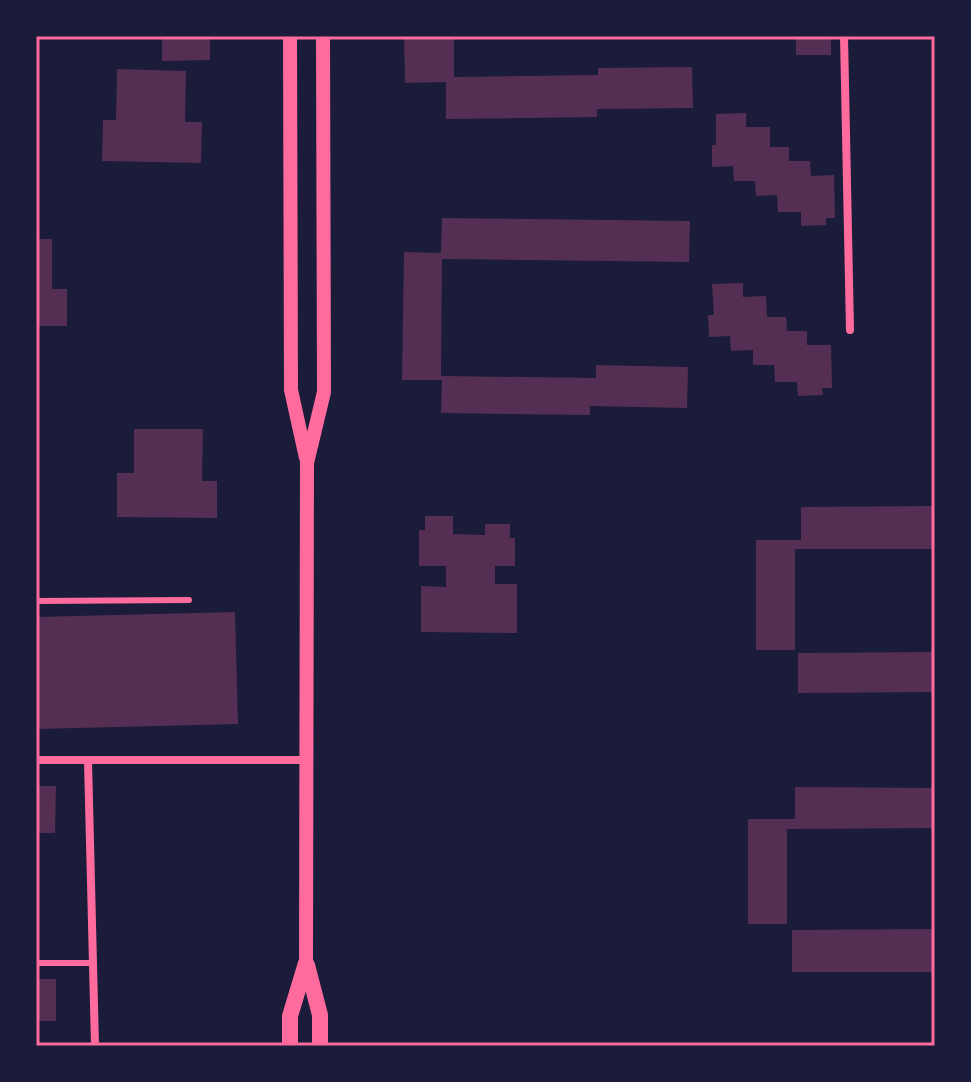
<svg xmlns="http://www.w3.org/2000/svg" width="971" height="1082" viewBox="0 0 971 1082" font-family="'Sofia Sans Condensed',sans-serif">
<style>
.building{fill:#542f53}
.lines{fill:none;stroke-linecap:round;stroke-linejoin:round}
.service{stroke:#ff6b9d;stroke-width:6}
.minor{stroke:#ff6b9d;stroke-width:8}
.tertiary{stroke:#ff6b9d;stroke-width:14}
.secondary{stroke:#ff6b9d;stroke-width:16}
.neatline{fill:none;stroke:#ff6b9d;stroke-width:3}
</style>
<rect width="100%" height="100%" fill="#1b1b3a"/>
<!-- building -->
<path class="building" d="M 162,36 L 210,36 L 210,60 L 162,61 Z
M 404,36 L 454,36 L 454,77 L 598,75 L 598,68 L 692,67 L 693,108 L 597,109 L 597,117 L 446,119 L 446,82 L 405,83 Z
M 796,36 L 831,36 L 831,55 L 796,55 Z
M 117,69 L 186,71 L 185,122 L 202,122 L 201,163 L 102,161 L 103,120 L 116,120 Z
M 746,113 L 746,127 L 770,127 L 770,147 L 789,147 L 789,161 L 810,161 L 811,176 L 834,175 L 835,218 L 826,218 L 826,225 L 801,226 L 801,212 L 778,212 L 777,195 L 756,196 L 755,181 L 734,181 L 733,166 L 712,167 L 712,145 L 716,145 L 716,114 Z
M 442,218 L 690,221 L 689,262 L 442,259 L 441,376 L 596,378 L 596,365 L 688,367 L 687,408 L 590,406 L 590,415 L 441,413 L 442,380 L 402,380 L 404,252 L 441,253 Z
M 36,239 L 52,239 L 52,289 L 67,289 L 67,326 L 36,326 Z
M 743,283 L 743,297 L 766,296 L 767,317 L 786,317 L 787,331 L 807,331 L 807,345 L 831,345 L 832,388 L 822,388 L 823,395 L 798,396 L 797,382 L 775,382 L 774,365 L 753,365 L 753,350 L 731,351 L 730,336 L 709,337 L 708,315 L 714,315 L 712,284 Z
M 134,429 L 203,429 L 202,481 L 217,481 L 217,518 L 117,517 L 117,473 L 134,473 Z
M 935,506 L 935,549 L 795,549 L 795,650 L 756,650 L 756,540 L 801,540 L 801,507 Z
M 425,516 L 453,516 L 453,534 L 485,535 L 485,524 L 510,524 L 510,538 L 515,538 L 515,566 L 495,566 L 495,584 L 517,584 L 517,633 L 421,632 L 421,586 L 446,587 L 446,566 L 419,566 L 419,530 L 425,530 Z
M 235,612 L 238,724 L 36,729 L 36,617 Z
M 935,652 L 935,692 L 798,693 L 798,653 Z
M 36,786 L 56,786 L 55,833 L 36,833 Z
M 795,787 L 935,788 L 935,828 L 787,829 L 787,924 L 748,924 L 748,819 L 795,819 Z
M 935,929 L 935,972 L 792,972 L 792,930 Z
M 36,979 L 56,979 L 56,1021 L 36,1021 Z"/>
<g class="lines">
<!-- service -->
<path class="service" d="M 36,601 L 189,600
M 36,963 L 93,963"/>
<!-- minor -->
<path class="minor" d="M 844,36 L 850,330
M 36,760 L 307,760
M 88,760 L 95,1046"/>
<!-- tertiary -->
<path class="tertiary" d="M 290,36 L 291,390 L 306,458
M 306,963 L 307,463 L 324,392 L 323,36"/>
<!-- secondary -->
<path class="secondary" d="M 307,965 L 320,1015 L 320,1046
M 290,1046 L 290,1016 L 306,963"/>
</g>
<!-- border -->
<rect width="971" height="1082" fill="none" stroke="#1b1b3a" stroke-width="76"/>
<rect x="38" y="38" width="895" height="1006" class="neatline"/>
</svg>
